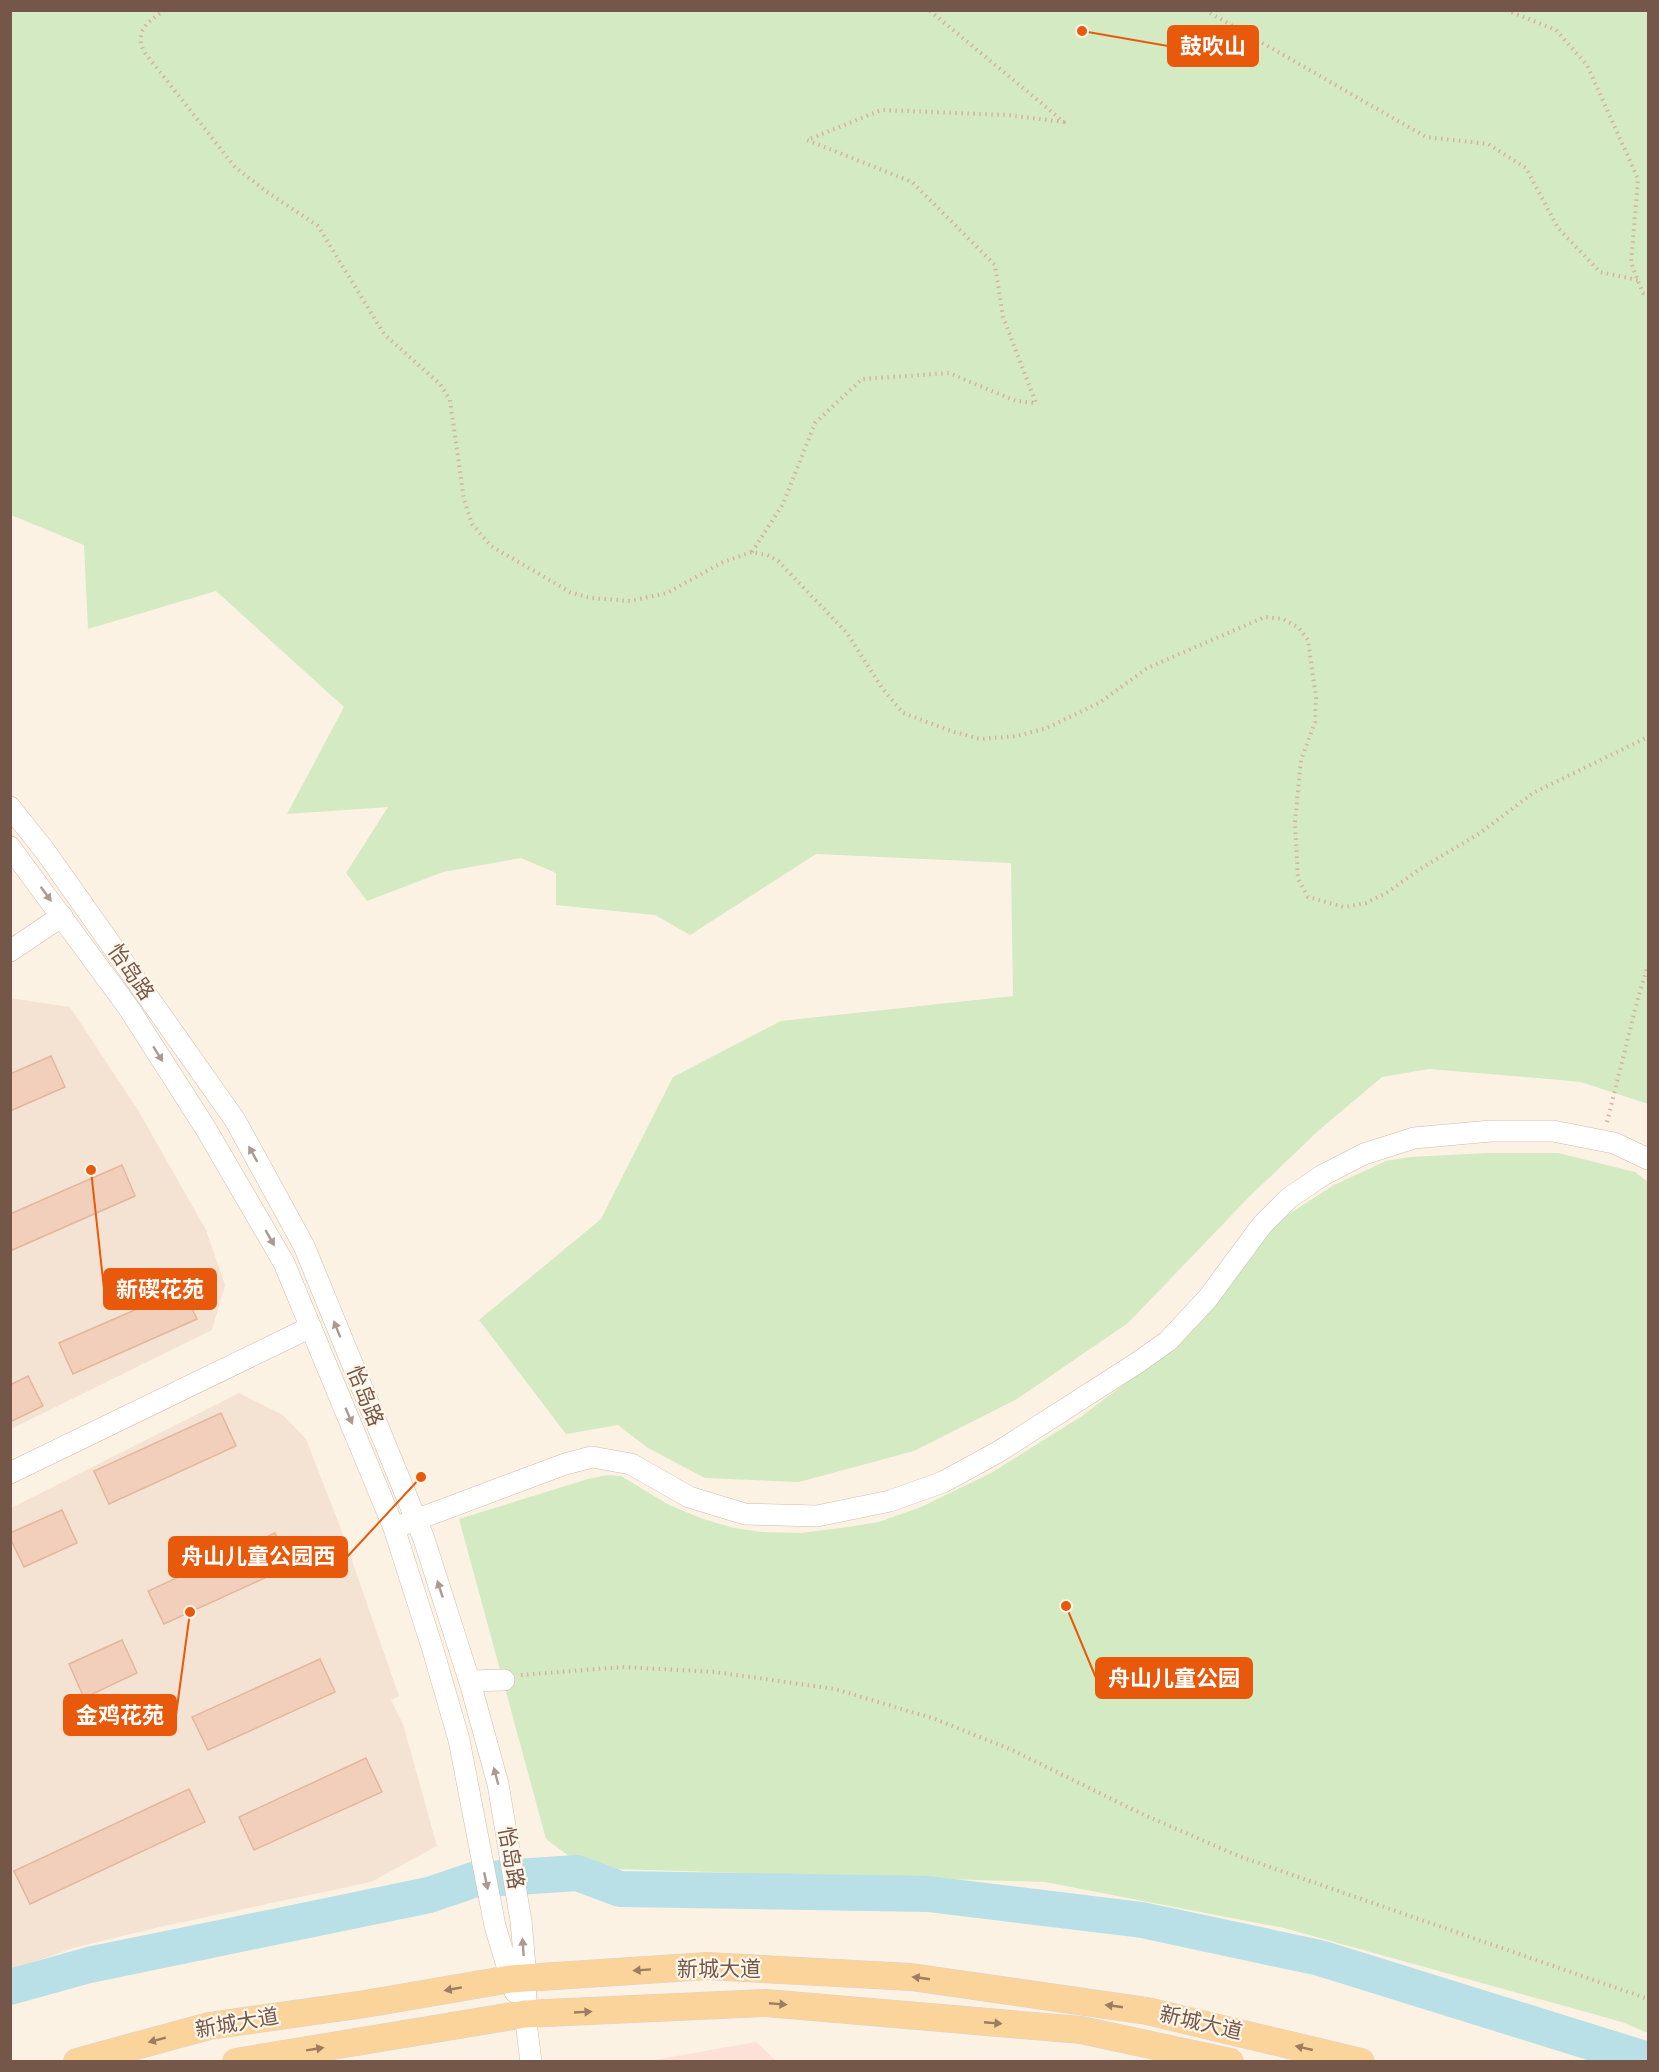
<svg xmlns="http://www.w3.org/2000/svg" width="1659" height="2072" viewBox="0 0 1659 2072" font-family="'Sofia Sans Condensed','Noto Sans SC',sans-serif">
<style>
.residential{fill:#f4e3d2}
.commercial{fill:#fde1d7}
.green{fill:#d3eac2}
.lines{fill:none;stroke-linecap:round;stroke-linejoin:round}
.river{stroke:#b8e0e6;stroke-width:36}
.building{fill:#f2cfbb;stroke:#e4b59b;stroke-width:1.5}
.minor-casing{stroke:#d0bbad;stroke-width:22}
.major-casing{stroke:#dbd3d0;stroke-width:28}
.path{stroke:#d6b29e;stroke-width:4;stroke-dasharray:1.5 4.5;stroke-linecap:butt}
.minor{stroke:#fff;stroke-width:21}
.major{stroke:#fbd49c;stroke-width:27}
.oneway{fill:#ac9a92}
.oneway2{fill:#9c7c62}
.labels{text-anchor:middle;stroke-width:4.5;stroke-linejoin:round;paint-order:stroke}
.street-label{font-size:21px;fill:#745749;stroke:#fff6ea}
.leader{fill:none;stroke:#e8590c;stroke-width:2}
.callout-dot{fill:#e8590c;stroke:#fff6ea;stroke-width:2}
.callout{fill:#e8590c;stroke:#e8590c;stroke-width:2}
.callout-label{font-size:22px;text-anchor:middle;font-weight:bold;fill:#fff}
</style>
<rect width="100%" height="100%" fill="#fcf2e3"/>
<!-- residential -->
<path class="residential" d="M 10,998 L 70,1007 L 138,1110 L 206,1230 L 225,1285 L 212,1330 L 11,1429 Z
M 239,1393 L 283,1415 L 306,1439 L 341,1529 L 399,1696 L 391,1700 L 403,1724 L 437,1846 L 371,1882 L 164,1926 L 73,1948 L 11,1970 L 11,1508 Z"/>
<!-- commercial -->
<path class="commercial" d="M 756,2042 L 776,2061 L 648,2061 Z"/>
<!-- green -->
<path class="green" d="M 10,11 L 1648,11 L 1648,1104 L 1581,1082 L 1537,1078 L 1429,1069 L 1382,1077 L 1318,1131 L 1250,1196 L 1128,1323 L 1017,1399 L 914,1451 L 799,1482 L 705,1478 L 648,1448 L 618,1425 L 566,1434 L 479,1320 L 601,1219 L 673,1077 L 781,1021 L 1013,996 L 1011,863 L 816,854 L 690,935 L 655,915 L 556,905 L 556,873 L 521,858 L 443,872 L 367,901 L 346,873 L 388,807 L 287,814 L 344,707 L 216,591 L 88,629 L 84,545 L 11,515 Z
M 1488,1153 L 1558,1153 L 1635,1172 L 1648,1182 L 1648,2033 L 1622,2022 L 1284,1928 L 1045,1882 L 585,1868 L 546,1839 L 459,1519 L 588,1479 L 608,1475 L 621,1476 L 669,1505 L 703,1519 L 734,1528 L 762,1532 L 801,1533 L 841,1528 L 879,1522 L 921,1507 L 991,1473 L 1082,1416 L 1173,1347 L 1199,1324 L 1278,1221 L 1334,1185 L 1386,1161 L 1410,1157 Z"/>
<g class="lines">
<!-- river -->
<path class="river" d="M 10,1987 L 89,1965 L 429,1895 L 473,1880 L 577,1873 L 620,1889 L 928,1894 L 1142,1920 L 1320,1958 L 1648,2060"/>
</g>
<!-- building -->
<path class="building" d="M 51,1056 L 65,1087 L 10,1111 L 10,1074 Z
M 122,1165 L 135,1196 L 10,1251 L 10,1214 Z
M 183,1289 L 197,1319 L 73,1374 L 59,1343 Z
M 28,1376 L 43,1406 L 10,1422 L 10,1385 Z
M 221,1413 L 236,1446 L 109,1504 L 94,1471 Z
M 62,1510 L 77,1543 L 24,1567 L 10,1538 L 10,1533 Z
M 275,1533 L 291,1566 L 164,1624 L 148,1591 Z
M 122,1640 L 137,1673 L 84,1698 L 69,1664 Z
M 320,1659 L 335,1692 L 208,1750 L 192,1717 Z
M 366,1758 L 382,1792 L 254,1850 L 239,1817 Z
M 189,1789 L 205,1822 L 30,1904 L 14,1871 Z"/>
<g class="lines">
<defs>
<path id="minor" d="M 10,807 L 45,851 L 235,1120 L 304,1246 L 424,1539 L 471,1686 L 498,1784 L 521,1921 L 526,1977 L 525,2014 L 531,2062
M 10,847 L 128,1007 L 206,1129 L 284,1263 L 394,1528 L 433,1650 L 459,1740 L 495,1926 L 515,1992
M 10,951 L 62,916
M 10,1473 L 311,1327
M 394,1528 L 565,1464 L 592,1457 L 631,1464 L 689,1497 L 745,1514 L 817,1516 L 890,1501 L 943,1482 L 998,1452 L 1137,1363 L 1168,1341 L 1208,1298 L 1262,1225 L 1289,1198 L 1323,1175 L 1364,1154 L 1414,1138 L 1491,1131 L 1553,1131 L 1614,1143 L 1648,1159
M 470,1681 L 504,1680"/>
<path id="major" d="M 77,2062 L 209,2026 L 365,2004 L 510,1979 L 707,1966 L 911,1977 L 1147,2011 L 1361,2062
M 236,2062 L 525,2014 L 766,2003 L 1081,2030 L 1230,2062"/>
</defs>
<!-- minor casing -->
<use href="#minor" class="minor-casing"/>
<!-- major casing -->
<use href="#major" class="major-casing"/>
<!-- path -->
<path class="path" d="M 165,10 C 148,21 133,32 145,53 L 235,167 L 267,192 L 318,226 L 384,334 L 440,384 L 450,400 L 464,500 L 472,524 L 491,546 L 570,592 L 590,598 L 630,601 L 667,593 L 723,562 L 752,552 L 767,555 L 778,561 L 847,633 L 882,688 L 903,713 L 951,731 L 980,739 L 1017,736 L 1047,728 L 1099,703 L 1146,669 L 1161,662 L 1265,617 L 1283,619 L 1299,628 L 1308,640 L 1316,698 L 1315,722 L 1301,760 L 1295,822 L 1298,879 L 1308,897 L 1344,907 L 1366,903 L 1388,892 L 1420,869 L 1480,833 L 1533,793 L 1648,737
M 1205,10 L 1426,137 L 1488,144 L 1526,168 L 1558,228 L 1600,272 L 1638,280
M 1506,10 L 1556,30 L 1587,65 L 1638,179 L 1631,263 L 1643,293 L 1648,296
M 752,552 L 783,504 L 815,423 L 862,379 L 949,373 L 1016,401 L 1036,403 L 1003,317 L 995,265 L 912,182 L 807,140 L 881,110 L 1007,115 L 1064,122 L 929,10
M 1607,1122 L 1638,998 L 1648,965
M 521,1675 L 622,1667 L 715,1672 L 835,1689 L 935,1719 L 1012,1750 L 1142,1814 L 1241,1857 L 1648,1999"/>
<!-- minor -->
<use href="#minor" class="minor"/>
<!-- major -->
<use href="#major" class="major"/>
</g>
<!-- one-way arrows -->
<defs><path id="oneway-solid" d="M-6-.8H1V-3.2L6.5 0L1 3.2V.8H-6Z" transform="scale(1.5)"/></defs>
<g class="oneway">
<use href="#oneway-solid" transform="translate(46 894) rotate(54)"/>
<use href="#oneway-solid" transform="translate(158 1054) rotate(58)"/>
<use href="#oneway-solid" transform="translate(253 1154) rotate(-119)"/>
<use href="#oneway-solid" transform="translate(270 1238) rotate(60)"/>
<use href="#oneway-solid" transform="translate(337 1329) rotate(-112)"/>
<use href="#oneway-solid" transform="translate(349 1416) rotate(67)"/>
<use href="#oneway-solid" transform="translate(440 1589) rotate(-108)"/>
<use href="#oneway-solid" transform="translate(496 1776) rotate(-105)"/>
<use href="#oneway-solid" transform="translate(486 1881) rotate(78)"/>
<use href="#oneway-solid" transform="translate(523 1947) rotate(-94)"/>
</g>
<g class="oneway2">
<use href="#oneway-solid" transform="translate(642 1970) rotate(176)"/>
<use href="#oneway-solid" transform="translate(921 1978) rotate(-172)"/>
<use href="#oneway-solid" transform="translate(453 1989) rotate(170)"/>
<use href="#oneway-solid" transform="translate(778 2004) rotate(5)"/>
<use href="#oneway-solid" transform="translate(1114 2006) rotate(-172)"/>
<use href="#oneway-solid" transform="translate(583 2012) rotate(-3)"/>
<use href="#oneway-solid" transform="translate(993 2023) rotate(5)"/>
<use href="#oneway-solid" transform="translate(157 2040) rotate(165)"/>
<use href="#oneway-solid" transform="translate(1304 2048) rotate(-167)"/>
<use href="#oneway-solid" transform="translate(315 2049) rotate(-9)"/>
</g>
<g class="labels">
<!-- street labels -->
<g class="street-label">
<text transform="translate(131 972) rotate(55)" y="7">怡岛路</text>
<text transform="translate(365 1396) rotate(68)" y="7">怡岛路</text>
<text transform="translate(511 1858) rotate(80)" y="7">怡岛路</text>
<text x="719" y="1976">新城大道</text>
<text transform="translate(237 2023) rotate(-10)" y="7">新城大道</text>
<text transform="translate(1201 2023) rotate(13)" y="7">新城大道</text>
</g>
</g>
<!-- callouts -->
<path class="leader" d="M1082 31L1168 46M91 1170L104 1289M421 1477L347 1557M1066 1606L1096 1678M190 1612L176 1715"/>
<g class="callout-dot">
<circle cx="1082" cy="31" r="6"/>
<circle cx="91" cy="1170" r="6"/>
<circle cx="421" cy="1477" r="6"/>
<circle cx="1066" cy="1606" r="6"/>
<circle cx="190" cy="1612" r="6"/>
</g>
<g class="callout">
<rect x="1168" y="26" width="90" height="40" rx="6"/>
<rect x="104" y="1269" width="112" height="40" rx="6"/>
<rect x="169" y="1537" width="178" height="40" rx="6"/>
<rect x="1096" y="1658" width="156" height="40" rx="6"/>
<rect x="64" y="1695" width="112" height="40" rx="6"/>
</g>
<g class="callout-label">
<text x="1213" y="54">鼓吹山</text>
<text x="160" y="1297">新碶花苑</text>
<text x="258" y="1564">舟山儿童公园西</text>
<text x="1174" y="1686">舟山儿童公园</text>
<text x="120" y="1723">金鸡花苑</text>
</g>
<!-- border -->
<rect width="1659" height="2072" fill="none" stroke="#745749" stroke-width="24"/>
</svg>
